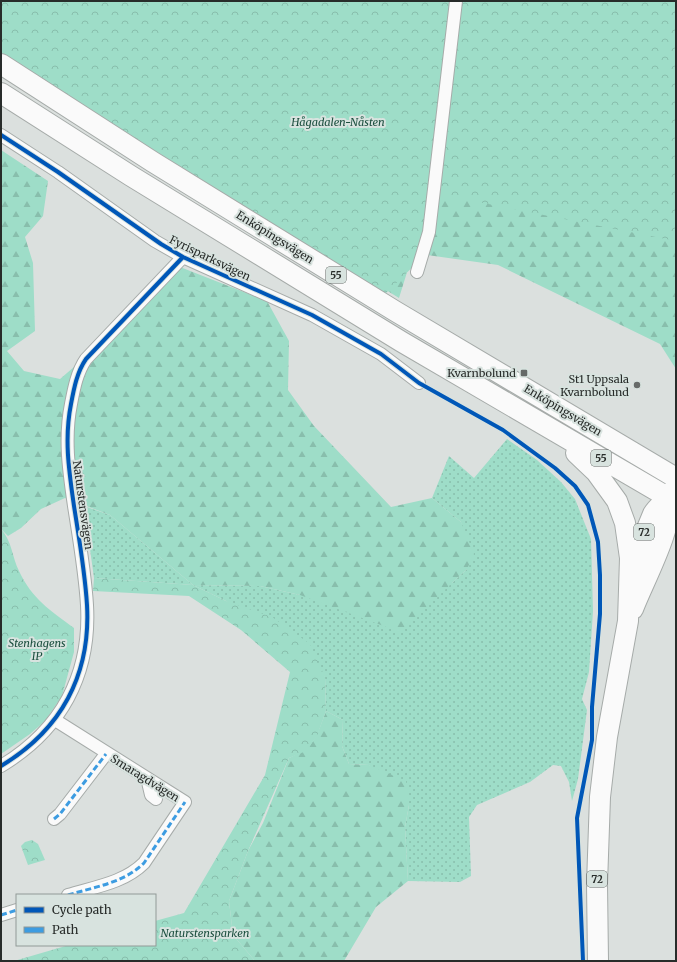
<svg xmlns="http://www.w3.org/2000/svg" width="677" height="962" viewBox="0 0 677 962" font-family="Merriweather,serif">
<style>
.grass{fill:url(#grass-dots)}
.forest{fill:url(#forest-firs)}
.park{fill:url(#park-crowns)}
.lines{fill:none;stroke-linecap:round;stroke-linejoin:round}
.street-casing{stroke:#a6aba9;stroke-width:14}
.primary-casing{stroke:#a6aba9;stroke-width:22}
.street{stroke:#fafafa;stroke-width:12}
.primary{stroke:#fafafa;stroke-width:20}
.quiet{stroke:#3d9ce1;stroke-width:3;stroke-dasharray:6 3;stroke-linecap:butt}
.cycleway-casing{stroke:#d8e3df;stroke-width:6}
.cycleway{stroke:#0057b8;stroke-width:4}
.poi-dot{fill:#676b69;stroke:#d8e3df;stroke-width:1.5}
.labels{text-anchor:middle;stroke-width:4;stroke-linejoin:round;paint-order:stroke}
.shield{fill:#d8e3df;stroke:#5d6360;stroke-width:1}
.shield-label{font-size:10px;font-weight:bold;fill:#282c2a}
.park-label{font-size:11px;font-style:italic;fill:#1c4f3f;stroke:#d8e3df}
.street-label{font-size:11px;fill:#282c2a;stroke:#d8e3df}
.poi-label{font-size:11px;fill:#282c2a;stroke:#d8e3df;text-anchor:end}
</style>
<defs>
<pattern id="grass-dots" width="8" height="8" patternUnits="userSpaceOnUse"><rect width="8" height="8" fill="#9eddc8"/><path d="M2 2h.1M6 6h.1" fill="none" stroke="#88beac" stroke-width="1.8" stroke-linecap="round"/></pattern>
<pattern id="forest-firs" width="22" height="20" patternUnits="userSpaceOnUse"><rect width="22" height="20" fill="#9eddc8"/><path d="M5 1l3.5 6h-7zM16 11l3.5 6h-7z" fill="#88beac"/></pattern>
<pattern id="park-crowns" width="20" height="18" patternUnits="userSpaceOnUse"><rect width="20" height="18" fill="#9eddc8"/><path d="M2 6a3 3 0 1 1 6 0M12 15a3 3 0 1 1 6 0" fill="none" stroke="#88beac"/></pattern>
</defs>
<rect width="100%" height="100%" fill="#dbe0de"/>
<!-- grass -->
<path class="grass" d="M 507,439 L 537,460 L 561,482 L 575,499 L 591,539 L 593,611 L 589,672 L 582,699 L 587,710 L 578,779 L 572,801 L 569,782 L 561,766 L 553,765 L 530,782 L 477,805 L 469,817 L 471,876 L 460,882 L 408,881 L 405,827 L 409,805 L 369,765 L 349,764 L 342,746 L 343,720 L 326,711 L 325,677 L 226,601 L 193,585 L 94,578 L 84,506 L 110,515 L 193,585 L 260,586 L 300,595 L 452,583 L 467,569 L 461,522 L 432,498 L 449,456 L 474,478 Z"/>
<!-- forest -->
<path class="forest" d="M 676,1 L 676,369 L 660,344 L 498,265 L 413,253 L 399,298 L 264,215 Z
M 1,150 L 48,181 L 43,216 L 25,237 L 33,263 L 35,331 L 7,351 L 24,371 L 60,379 L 110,336 L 180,267 L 267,301 L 289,341 L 288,390 L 314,426 L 391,507 L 432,498 L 461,522 L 474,554 L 467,569 L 400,632 L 300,595 L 260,586 L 193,585 L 110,515 L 65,498 L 41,509 L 21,528 L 8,536 L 1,529 Z
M 326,711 L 343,720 L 342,746 L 349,764 L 369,765 L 406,781 L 409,805 L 405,827 L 408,881 L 376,907 L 344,961 L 255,961 L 233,935 L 229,901 L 248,851 L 263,823 L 289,758 C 316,746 316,737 326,711 Z"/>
<!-- park -->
<path class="park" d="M 1,1 L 676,1 L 676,241 L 437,194 L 429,251 L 385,294 L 1,55 Z
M 1,529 C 12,541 12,557 19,571 C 32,599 50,610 74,628 L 74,652 L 62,696 L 45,721 L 30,734 L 1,754 Z
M 94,578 L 193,585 L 226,601 L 272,617 L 310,644 L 325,677 L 326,711 L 317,736 L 306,751 L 289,758 L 248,851 L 229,901 L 233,935 L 255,961 L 14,961 L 69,945 L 155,945 L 155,921 L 184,913 L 265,775 L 290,672 L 241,630 L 189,596 L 93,591 Z
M 32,840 L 38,844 L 45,860 L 28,865 L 21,846 L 25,842 Z"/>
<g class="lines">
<defs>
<path id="street" d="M 1,135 L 58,172 L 155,241 L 183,257 L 312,315 L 381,354 L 419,383
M 417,272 L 429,232 L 456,1
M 55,720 L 185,802 L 144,863 C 124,883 94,887 68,895
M 1,766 C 61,730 91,675 87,605 C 85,572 79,538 74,506 C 69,471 64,439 71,404 C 74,388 77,372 86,359 L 183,257
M 147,778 L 151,795 L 156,799
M 54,819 L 60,814 L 106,754
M 1,915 L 17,910"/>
<path id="primary" d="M 1,64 L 153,162 L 395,311 L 676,478
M 1,93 L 131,176 L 402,342 L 676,502
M 576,453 L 596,472 L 617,501 L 625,523 L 630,558 L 628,621 L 607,737 L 600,797 L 597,884 L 598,961
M 632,565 L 653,514 C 659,504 669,500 674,489
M 633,609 C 644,580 674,527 669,498"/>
</defs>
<!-- street casing -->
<use href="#street" class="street-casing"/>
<!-- primary casing -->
<use href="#primary" class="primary-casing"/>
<!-- street -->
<use href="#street" class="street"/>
<!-- primary -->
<use href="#primary" class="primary"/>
<!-- quiet -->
<path class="quiet" d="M 54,819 L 60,814 L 106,754
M 68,895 C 94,887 124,883 144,863 L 185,802
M 1,915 L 17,910"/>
<defs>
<path id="cycleway" d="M 1,135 L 58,172 L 161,244 L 183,257 L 312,315 L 381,354 L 419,383 L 503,430 L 555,468 L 575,486 L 588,505 L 598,542 L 600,575 L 600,614 L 592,707 L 592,740 L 577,818 L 583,961
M 1,766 C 61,730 91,675 87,605 C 85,572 79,538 74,506 C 69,471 64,439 71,404 C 74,388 77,372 86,359 L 183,257"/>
</defs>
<!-- cycleway casing -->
<use href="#cycleway" class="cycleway-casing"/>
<!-- cycleway -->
<use href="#cycleway" class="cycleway"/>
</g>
<!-- markers -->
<g class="poi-dot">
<rect x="520" y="369" width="8" height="8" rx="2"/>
<circle cx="637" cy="385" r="4"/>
</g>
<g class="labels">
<!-- shield labels -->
<g class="shield">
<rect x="326" y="267" width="20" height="16" rx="3"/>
<rect x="591" y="450" width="20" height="16" rx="3"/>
<rect x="634" y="524" width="20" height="16" rx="3"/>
<rect x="587" y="871" width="20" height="16" rx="3"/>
</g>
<g class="shield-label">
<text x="336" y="279">55</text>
<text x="601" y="462">55</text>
<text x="644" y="536">72</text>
<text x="597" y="883">72</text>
</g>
<!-- park labels -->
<g class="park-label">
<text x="338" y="126">Hågadalen-Nåsten</text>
<text x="37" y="647">Stenhagens<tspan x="37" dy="13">IP</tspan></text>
<text x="205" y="937">Naturstensparken</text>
</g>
<!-- street labels -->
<g class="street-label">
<text transform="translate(275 237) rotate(32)" y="4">Enköpingsvägen</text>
<text transform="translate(210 258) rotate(26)" y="4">Fyrisparksvägen</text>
<text transform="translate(563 410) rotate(31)" y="4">Enköpingsvägen</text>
<text transform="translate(83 505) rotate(82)" y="4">Naturstensvägen</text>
<text transform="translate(145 778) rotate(32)" y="4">Smaragdvägen</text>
</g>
<!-- poi labels -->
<g class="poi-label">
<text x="516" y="377">Kvarnbolund</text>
<text x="629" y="383">St1 Uppsala<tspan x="629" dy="13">Kvarnbolund</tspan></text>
</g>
</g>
<!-- border -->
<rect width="677" height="962" fill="none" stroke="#282c2a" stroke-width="4"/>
<!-- legend -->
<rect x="16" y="894" width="140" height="52" fill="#d8e3df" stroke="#929a97"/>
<rect x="24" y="907" width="20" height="6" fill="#0057b8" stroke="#929a97"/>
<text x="52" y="914" font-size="12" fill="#282c2a">Cycle path</text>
<rect x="24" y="927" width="20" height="6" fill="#3d9ce1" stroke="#929a97"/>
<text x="52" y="934" font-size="12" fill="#282c2a">Path</text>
</svg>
